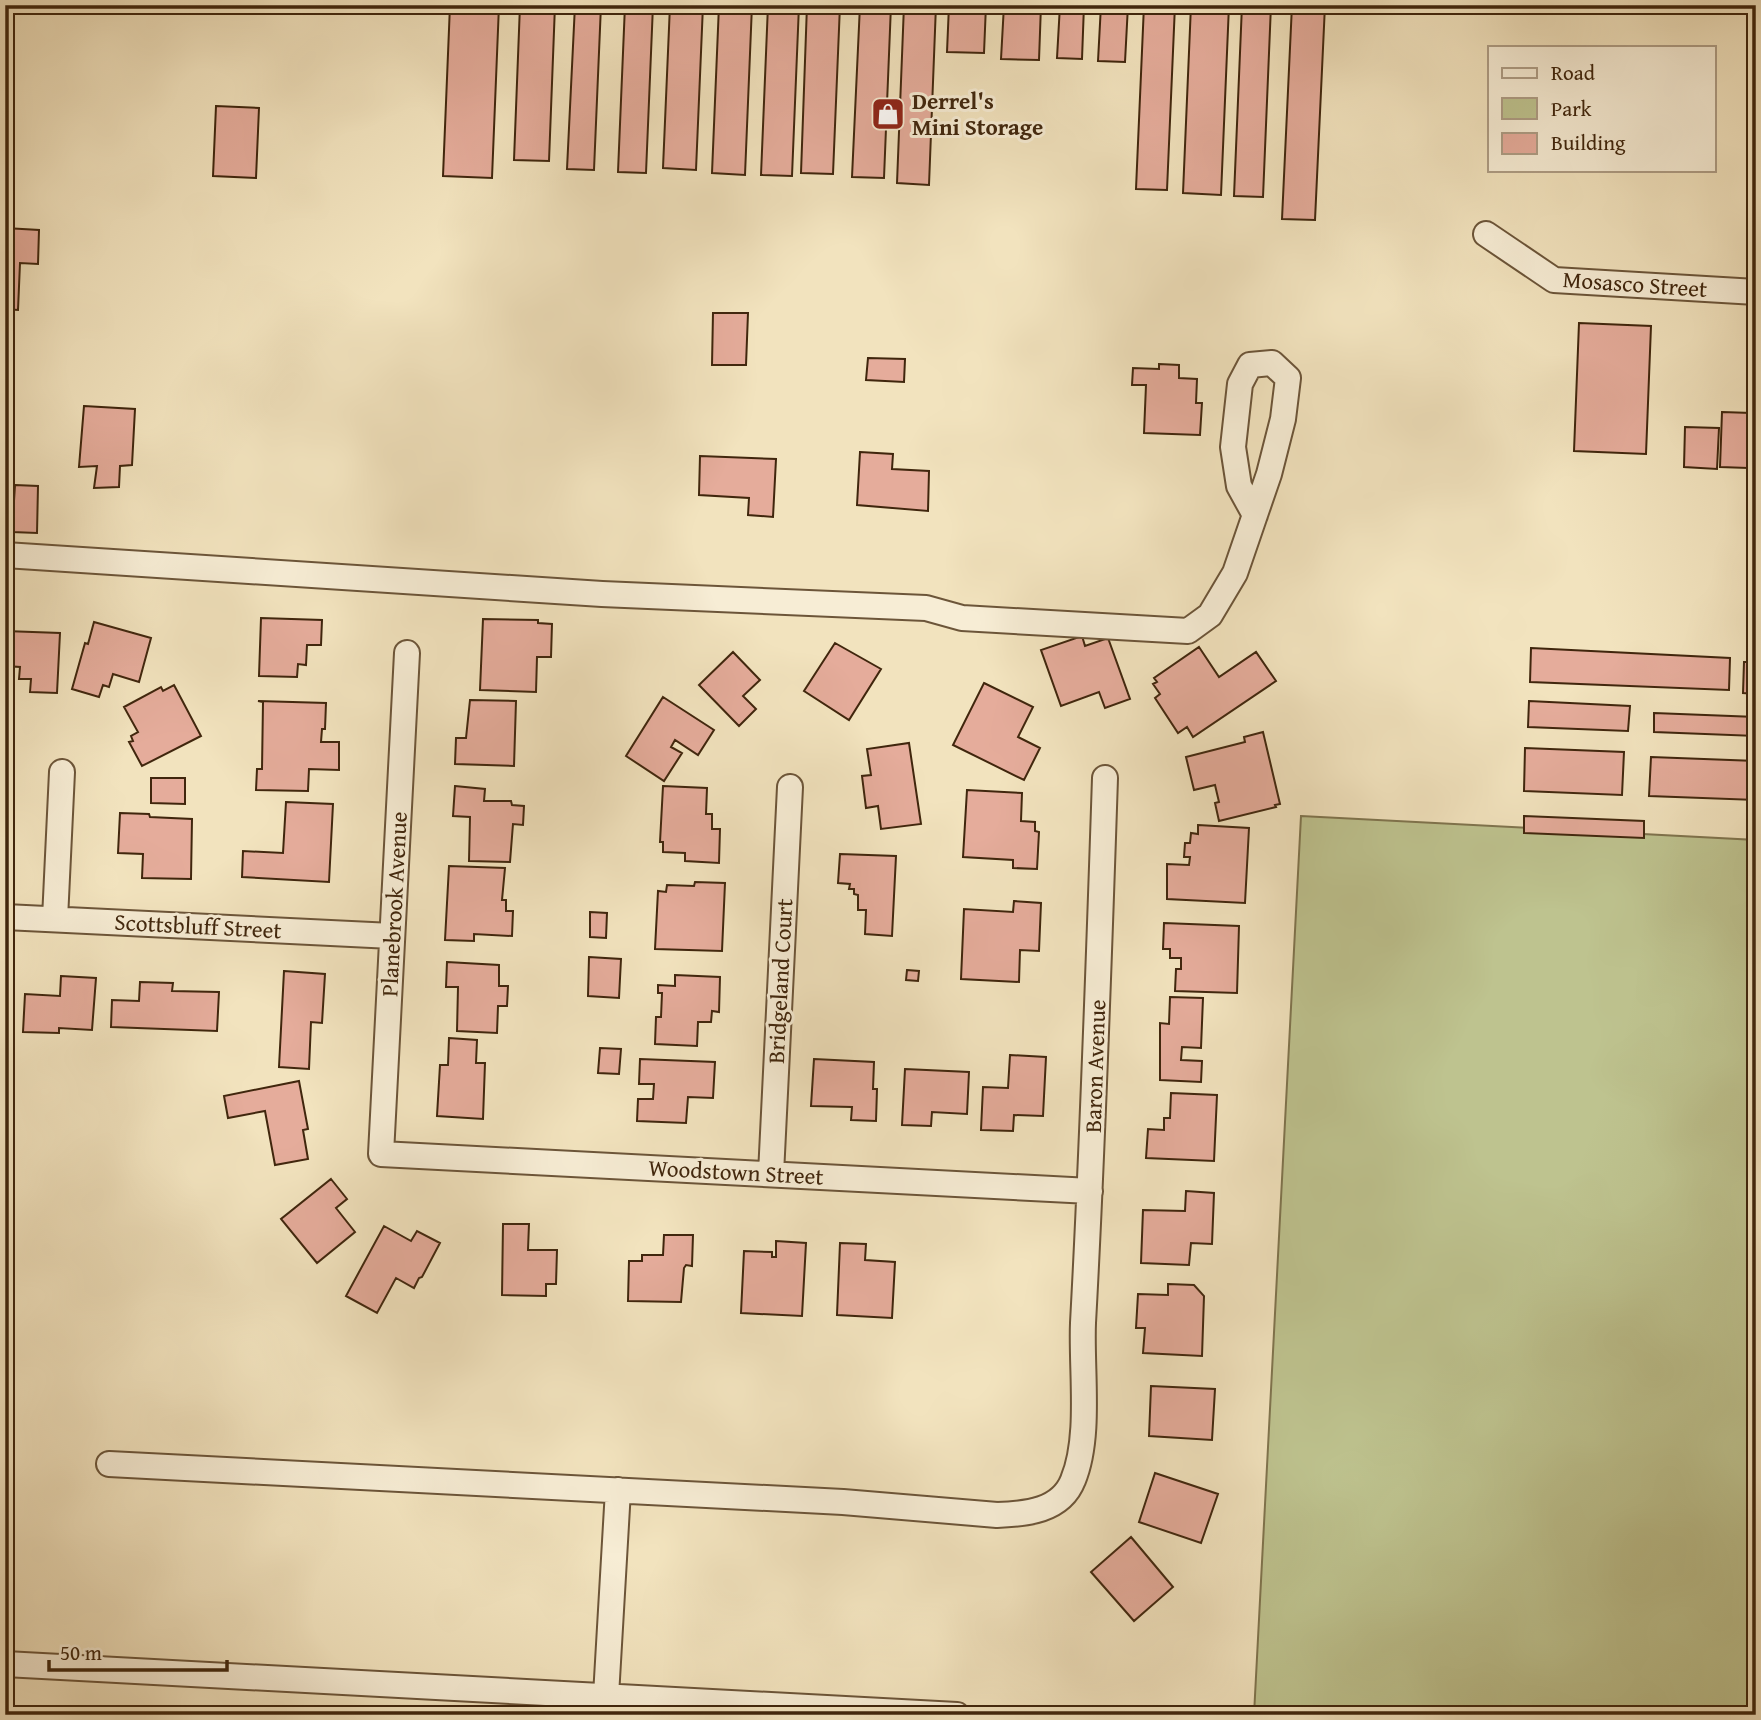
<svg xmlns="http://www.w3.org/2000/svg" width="1761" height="1720" viewBox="0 0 1761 1720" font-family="'Gentium Book Plus',serif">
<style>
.green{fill:#bec38f;stroke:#7f744e;stroke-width:2}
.building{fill:#e5ac9b;stroke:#40260d;stroke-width:2}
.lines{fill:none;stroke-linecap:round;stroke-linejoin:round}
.minor-casing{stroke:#6c5539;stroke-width:28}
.minor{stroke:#f7edd5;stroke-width:24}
.labels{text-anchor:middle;stroke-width:6;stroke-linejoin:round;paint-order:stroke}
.poi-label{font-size:23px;font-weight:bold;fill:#40260d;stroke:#f7edd5;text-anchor:start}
.street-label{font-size:23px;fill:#40260d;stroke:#f7edd5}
</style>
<rect width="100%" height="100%" fill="#f2e3be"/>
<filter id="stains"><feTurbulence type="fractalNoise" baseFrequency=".00286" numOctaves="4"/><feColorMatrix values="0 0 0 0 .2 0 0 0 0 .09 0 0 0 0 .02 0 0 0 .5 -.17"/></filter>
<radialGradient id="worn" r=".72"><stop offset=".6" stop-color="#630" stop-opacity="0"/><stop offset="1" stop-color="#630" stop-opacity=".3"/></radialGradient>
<!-- green -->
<path class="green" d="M 1301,816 L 1756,840 L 1756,1715 L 1254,1715 Z"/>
<!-- building -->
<path class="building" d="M 450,5 L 499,5 L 492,178 L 443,176 Z
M 520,5 L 555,5 L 549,161 L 514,160 Z
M 575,5 L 601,5 L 594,170 L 567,169 Z
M 625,5 L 653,5 L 646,173 L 618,172 Z
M 670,5 L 703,5 L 696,170 L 663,168 Z
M 719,5 L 752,5 L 745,175 L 712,173 Z
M 768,5 L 799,5 L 792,176 L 761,175 Z
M 807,5 L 840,5 L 833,174 L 801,173 Z
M 860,5 L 891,5 L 884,178 L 852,177 Z
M 904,5 L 936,5 L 929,185 L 897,183 Z
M 949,5 L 986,5 L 984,53 L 947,52 Z
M 1004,5 L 1041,5 L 1039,60 L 1001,59 Z
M 1060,5 L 1084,5 L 1082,59 L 1057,58 Z
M 1101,5 L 1128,5 L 1125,62 L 1098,61 Z
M 1144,5 L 1175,5 L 1167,190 L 1136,189 Z
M 1191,5 L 1229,5 L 1221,195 L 1183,193 Z
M 1242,5 L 1271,5 L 1263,197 L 1234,196 Z
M 1292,5 L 1325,5 L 1315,220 L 1282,219 Z
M 216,106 L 259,108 L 256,178 L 213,176 Z
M 5,228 L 39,230 L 38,264 L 20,263 L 18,310 L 5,309 Z
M 713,313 L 748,313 L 746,365 L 712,365 Z
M 1579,323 L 1651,326 L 1646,454 L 1574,451 Z
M 868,358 L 905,359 L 904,382 L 866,380 Z
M 1159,364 L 1179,365 L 1179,378 L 1197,379 L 1196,403 L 1202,403 L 1200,435 L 1144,433 L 1146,385 L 1132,385 L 1133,368 L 1159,369 Z
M 84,406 L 135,409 L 132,465 L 120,466 L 119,487 L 94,488 L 97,466 L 79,467 Z
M 1722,412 L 1751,413 L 1748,468 L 1720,467 Z
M 1685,427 L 1719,428 L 1717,469 L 1684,467 Z
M 860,452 L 893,454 L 892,469 L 929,471 L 928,511 L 857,505 Z
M 700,456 L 776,459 L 773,517 L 748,515 L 749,498 L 699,495 Z
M 15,485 L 38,486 L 37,533 L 12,532 Z
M 261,618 L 322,620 L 321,645 L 307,645 L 306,665 L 298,664 L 297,677 L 259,676 Z
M 483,619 L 538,620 L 538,623 L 552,624 L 551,657 L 537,657 L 536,692 L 480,690 Z
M 94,622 L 151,638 L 139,682 L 113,674 L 109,687 L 103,685 L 99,697 L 72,689 L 85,643 L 88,644 Z
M 5,631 L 60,633 L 57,693 L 30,692 L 31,679 L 19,679 L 20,667 L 5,666 Z
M 1082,636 L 1085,646 L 1108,638 L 1130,699 L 1105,708 L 1099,692 L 1061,706 L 1041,650 Z
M 835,643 L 881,669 L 849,720 L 804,691 Z
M 1199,647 L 1219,677 L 1256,652 L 1276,681 L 1193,737 L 1187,727 L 1178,733 L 1155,698 L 1160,694 L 1153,684 L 1157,682 L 1154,678 Z
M 1531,648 L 1730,658 L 1729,690 L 1530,682 Z
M 733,652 L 760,680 L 743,696 L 756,709 L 739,726 L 699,685 Z
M 1744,662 L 1756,662 L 1756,694 L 1743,693 Z
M 984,683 L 1033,707 L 1018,737 L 1040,748 L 1024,780 L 953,745 Z
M 174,685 L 201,736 L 142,766 L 129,742 L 133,741 L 131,736 L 138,732 L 124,707 L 161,687 L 163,691 Z
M 663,697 L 714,730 L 698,755 L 675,740 L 671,747 L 682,753 L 664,781 L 626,756 Z
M 470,700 L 516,701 L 514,766 L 455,764 L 456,738 L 466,738 Z
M 258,701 L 326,703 L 325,729 L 322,729 L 321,742 L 339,742 L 339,770 L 309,769 L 308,791 L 256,790 L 257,769 L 262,769 L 263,702 Z
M 1529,701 L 1630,706 L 1628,731 L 1528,727 Z
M 1654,713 L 1756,717 L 1756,736 L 1654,732 Z
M 1263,732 L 1280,804 L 1275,805 L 1276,807 L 1219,821 L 1215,803 L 1219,802 L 1215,785 L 1194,790 L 1186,757 L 1245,742 L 1244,737 Z
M 909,743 L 921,824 L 881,829 L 878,806 L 866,808 L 862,776 L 871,775 L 867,749 Z
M 1525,748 L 1624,752 L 1622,795 L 1524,791 Z
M 1651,757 L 1756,761 L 1756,800 L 1649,796 Z
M 151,778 L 185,778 L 185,804 L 151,803 Z
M 455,786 L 485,789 L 484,801 L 511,801 L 512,805 L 524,806 L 523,825 L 513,824 L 510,862 L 469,861 L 470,817 L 453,816 Z
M 663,786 L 707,788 L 706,814 L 712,814 L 712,829 L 720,829 L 719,863 L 685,861 L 685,853 L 663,852 L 663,842 L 660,842 Z
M 967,790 L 1022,793 L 1021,821 L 1035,822 L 1035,831 L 1039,832 L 1037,869 L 1013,868 L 1013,860 L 963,857 Z
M 286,802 L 333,804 L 329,882 L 242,877 L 243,851 L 283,853 Z
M 120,813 L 149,814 L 150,817 L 192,819 L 191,879 L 142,878 L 143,854 L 118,853 Z
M 1524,816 L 1644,821 L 1644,838 L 1524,833 Z
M 1198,825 L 1249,828 L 1245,903 L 1167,899 L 1167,864 L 1189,865 L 1190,857 L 1184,857 L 1185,843 L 1190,843 L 1191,833 L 1198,834 Z
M 840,854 L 896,856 L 892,936 L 865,934 L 866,910 L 858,910 L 858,895 L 854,894 L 854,889 L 849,889 L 850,884 L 838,883 Z
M 449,866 L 505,868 L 502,900 L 506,900 L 506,911 L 513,911 L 512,936 L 474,934 L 474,941 L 445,940 Z
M 695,882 L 725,883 L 722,951 L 655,949 L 658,891 L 666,892 L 667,885 L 694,886 Z
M 1014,901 L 1041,903 L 1039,951 L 1020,950 L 1019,982 L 961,979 L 964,909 L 1013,912 Z
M 590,912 L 607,913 L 606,938 L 590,937 Z
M 1164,923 L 1239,926 L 1237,993 L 1175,991 L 1176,969 L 1181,969 L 1181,958 L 1170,958 L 1170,949 L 1163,949 Z
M 589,957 L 621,959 L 619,998 L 588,996 Z
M 447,962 L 499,965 L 499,986 L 508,986 L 507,1006 L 498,1006 L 497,1033 L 457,1031 L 458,987 L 446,987 Z
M 907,970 L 919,971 L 918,981 L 906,980 Z
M 284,971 L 325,974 L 322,1023 L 311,1022 L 309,1069 L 279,1067 Z
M 675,975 L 720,977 L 719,1012 L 712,1011 L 711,1022 L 698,1022 L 697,1046 L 655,1044 L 656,1017 L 661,1017 L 662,993 L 658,993 L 658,985 L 675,986 Z
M 61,976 L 96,978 L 92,1030 L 59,1028 L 59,1033 L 23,1032 L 25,994 L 60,996 Z
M 140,982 L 173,983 L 172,991 L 219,992 L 217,1031 L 111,1027 L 112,1000 L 139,1001 Z
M 1170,997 L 1203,998 L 1201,1048 L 1182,1047 L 1181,1060 L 1202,1061 L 1201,1082 L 1160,1080 L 1160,1023 L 1169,1024 Z
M 449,1038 L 477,1040 L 476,1063 L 485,1063 L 483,1119 L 437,1116 L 440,1065 L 448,1065 Z
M 600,1048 L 621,1049 L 619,1074 L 598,1073 Z
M 1010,1055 L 1046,1057 L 1043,1116 L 1014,1115 L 1013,1131 L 981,1130 L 983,1087 L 1008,1088 Z
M 640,1059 L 715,1062 L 713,1098 L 688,1097 L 686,1123 L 637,1121 L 638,1099 L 653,1099 L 654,1084 L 639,1084 Z
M 814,1059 L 874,1062 L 873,1089 L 877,1089 L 876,1121 L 851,1120 L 852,1107 L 811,1106 Z
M 905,1069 L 969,1072 L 967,1114 L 932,1112 L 931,1126 L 902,1125 Z
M 299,1081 L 308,1129 L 303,1130 L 308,1159 L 275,1165 L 265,1111 L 228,1118 L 224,1096 Z
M 1171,1093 L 1217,1095 L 1214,1161 L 1146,1158 L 1148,1129 L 1164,1130 L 1164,1118 L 1170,1118 Z
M 331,1179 L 347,1199 L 336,1208 L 355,1232 L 317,1263 L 281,1219 Z
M 1186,1191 L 1214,1193 L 1212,1244 L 1191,1243 L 1189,1265 L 1141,1263 L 1143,1210 L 1185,1211 Z
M 503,1224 L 529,1224 L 528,1250 L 557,1250 L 556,1284 L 546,1284 L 546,1296 L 502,1295 Z
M 384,1226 L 411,1241 L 417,1231 L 440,1243 L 422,1277 L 419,1278 L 414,1288 L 396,1278 L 377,1313 L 346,1296 Z
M 664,1235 L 693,1235 L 692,1266 L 686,1265 L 684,1268 L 681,1302 L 628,1301 L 629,1261 L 642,1261 L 642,1255 L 663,1255 Z
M 776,1241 L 806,1243 L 802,1316 L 741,1313 L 744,1251 L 772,1252 L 772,1257 L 776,1257 Z
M 840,1243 L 866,1244 L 865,1260 L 895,1262 L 892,1318 L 837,1315 Z
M 1168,1284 L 1194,1285 L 1204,1296 L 1202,1356 L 1143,1353 L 1145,1328 L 1136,1328 L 1138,1294 L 1168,1295 Z
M 1151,1386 L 1215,1389 L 1212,1440 L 1149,1436 Z
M 1155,1473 L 1218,1494 L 1201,1543 L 1139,1522 Z
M 1131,1537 L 1173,1587 L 1134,1621 L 1091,1572 Z"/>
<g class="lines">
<defs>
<path id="minor" d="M 1486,234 L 1554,280 L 1756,292
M 5,555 L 602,594 L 926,608 L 962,618 L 1188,631 L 1210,615 L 1235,573 L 1269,474 L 1283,419 L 1288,378 L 1272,363 L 1250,365 L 1240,384 L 1233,447 L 1239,486 L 1255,515
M 407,653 L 381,1154 L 1090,1191
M 5,917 L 392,936
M 55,919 L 62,772
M 771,1174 L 790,787
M 109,1464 L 843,1502 L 997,1515 C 1026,1514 1061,1511 1073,1480 C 1091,1437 1081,1370 1083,1323 C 1093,1141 1099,959 1105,778
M 5,1664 L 957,1715
M 606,1696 L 618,1490"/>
</defs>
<!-- minor casing -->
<use href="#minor" class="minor-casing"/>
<!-- minor -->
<use href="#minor" class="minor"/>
</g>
<!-- icons -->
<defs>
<symbol id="shop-square" viewBox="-11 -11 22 22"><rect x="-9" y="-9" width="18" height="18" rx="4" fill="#8f2418" stroke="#f7edd5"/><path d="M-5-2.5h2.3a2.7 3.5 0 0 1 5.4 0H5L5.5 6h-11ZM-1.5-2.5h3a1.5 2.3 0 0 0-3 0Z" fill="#fff"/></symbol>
</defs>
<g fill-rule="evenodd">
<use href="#shop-square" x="869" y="95" width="38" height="38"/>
</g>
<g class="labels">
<!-- poi labels -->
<g class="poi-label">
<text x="912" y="109">Derrel's<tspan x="912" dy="26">Mini Storage</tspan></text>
</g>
<!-- street labels -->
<g class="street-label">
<text transform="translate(1635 284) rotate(4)" y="8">Mosasco Street</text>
<text transform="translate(394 904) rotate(-87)" y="8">Planebrook Avenue</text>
<text transform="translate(198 926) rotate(3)" y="8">Scottsbluff Street</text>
<text transform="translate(780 981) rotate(-87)" y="8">Bridgeland Court</text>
<text transform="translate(1095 1066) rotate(-88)" y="8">Baron Avenue</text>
<text transform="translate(736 1172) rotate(3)" y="8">Woodstown Street</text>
</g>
</g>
<!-- margin -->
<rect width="1761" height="1720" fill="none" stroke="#f2e3be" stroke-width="28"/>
<rect x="7" y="7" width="1747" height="1706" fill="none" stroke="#40260d" stroke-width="3.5"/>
<rect x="14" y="14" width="1733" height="1692" fill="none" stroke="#40260d" stroke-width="2"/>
<!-- legend -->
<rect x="1488" y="46" width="228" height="126" fill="#f7edd5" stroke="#ae9d85" stroke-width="2"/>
<rect x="1502" y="68" width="35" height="10" fill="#f7edd5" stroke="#ae9d85" stroke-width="2"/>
<text x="1551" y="80" font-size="21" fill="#40260d">Road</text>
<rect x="1502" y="98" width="35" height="21" fill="#bec38f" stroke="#ae9d85" stroke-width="2"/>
<text x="1551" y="116" font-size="21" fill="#40260d">Park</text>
<rect x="1502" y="133" width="35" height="21" fill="#e5ac9b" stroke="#ae9d85" stroke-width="2"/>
<text x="1551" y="150" font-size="21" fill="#40260d">Building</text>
<!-- scale -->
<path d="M49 1660v10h178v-10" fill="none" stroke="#40260d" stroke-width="3.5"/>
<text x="60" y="1660" font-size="21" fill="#40260d" stroke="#f7edd5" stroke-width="5" paint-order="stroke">50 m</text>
<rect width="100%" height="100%" filter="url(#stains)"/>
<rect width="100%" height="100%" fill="url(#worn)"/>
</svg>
